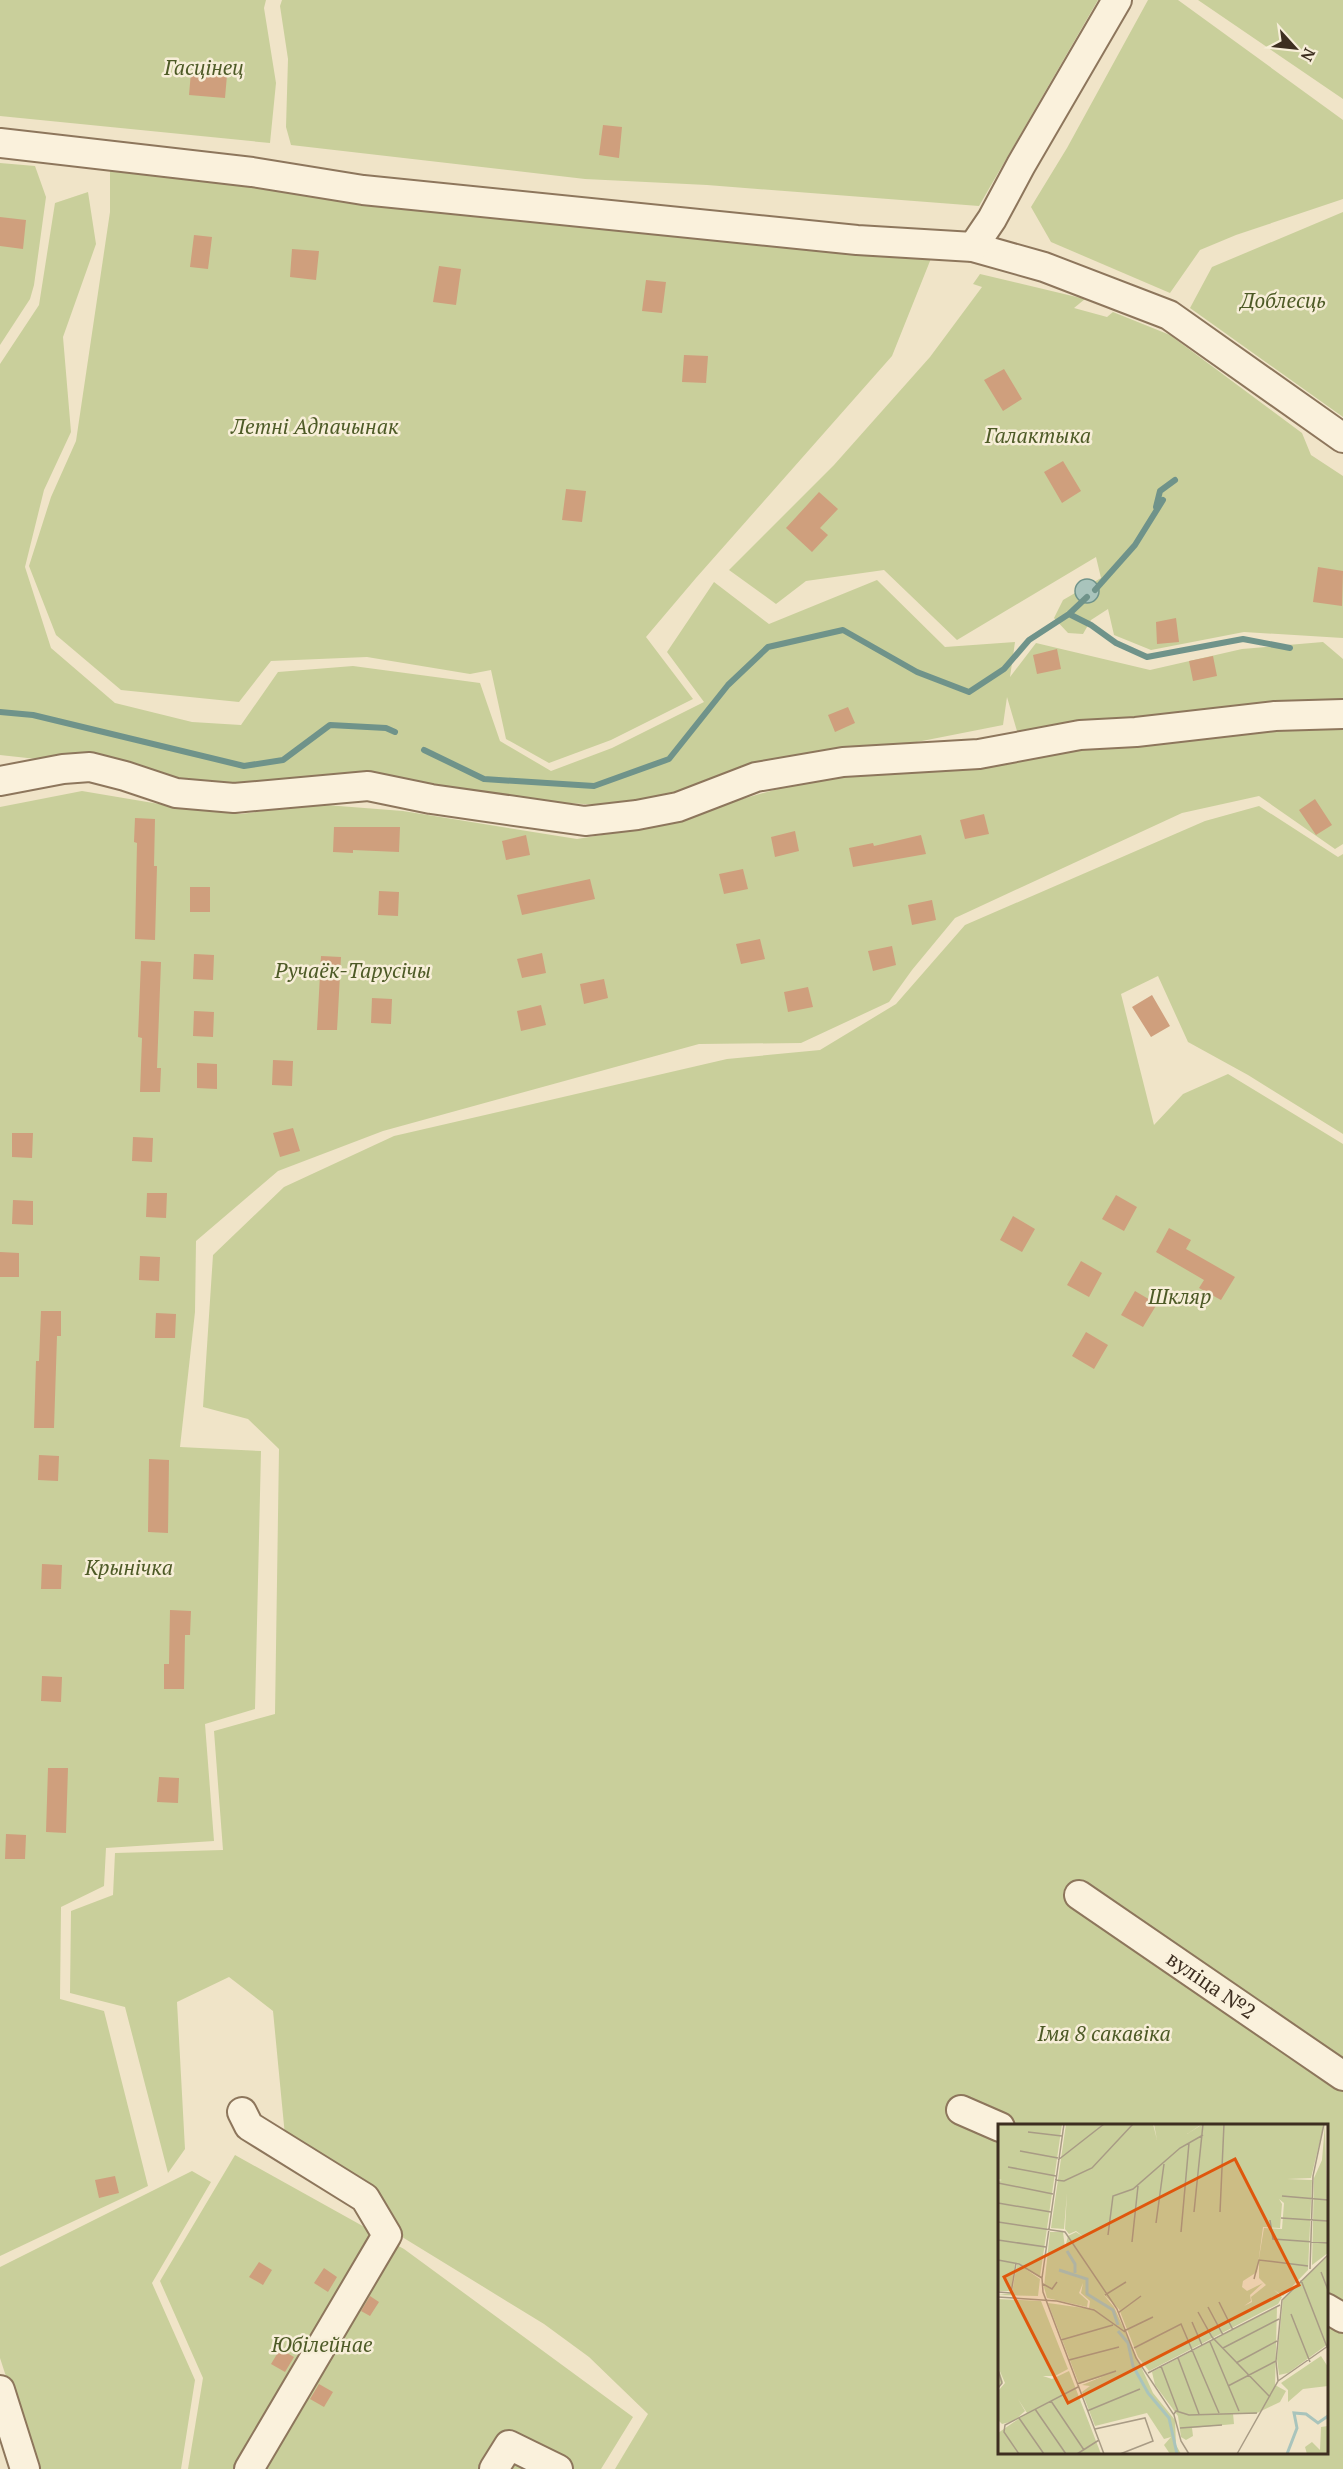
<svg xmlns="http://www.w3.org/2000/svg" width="1343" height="2469" viewBox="0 0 1343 2469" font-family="'PT Serif',serif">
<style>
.green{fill:#c9cf9b;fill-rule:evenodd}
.water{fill:#a9c4bc;stroke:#6f938a;stroke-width:1.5}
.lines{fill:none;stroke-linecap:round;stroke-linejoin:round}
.stream{stroke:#6f938a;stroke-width:6}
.building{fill:#cf9f7d}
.minor-casing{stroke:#8d765c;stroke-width:32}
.minor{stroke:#faf1dc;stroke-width:28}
.labels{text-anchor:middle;stroke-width:5;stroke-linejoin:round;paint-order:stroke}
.park-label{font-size:21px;font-style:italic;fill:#4d5a26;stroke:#f7eed8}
.street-label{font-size:21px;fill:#3d2e20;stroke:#f7eed8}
.inset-river{fill:none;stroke:#a9c4bc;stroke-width:3}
.inset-road{fill:none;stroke:#a89b85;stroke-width:1.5}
.view{fill:#df570d;fill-opacity:0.15;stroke:#df570d;stroke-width:3}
.inset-edge{fill:none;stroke:#3d2e20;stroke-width:3}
</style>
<rect width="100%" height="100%" fill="#f0e4c8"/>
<!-- green -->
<path class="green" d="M 0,0 L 266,0 L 264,8 L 276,83 L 270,143 L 0,116 Z
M 282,0 L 1098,0 L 979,206 L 707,185 L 585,179 L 291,145 L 286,127 L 288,59 L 280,6 Z
M 1148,0 L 1178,0 L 1343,120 L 1343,199 L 1236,235 L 1200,250 L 1170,293 L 1051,242 L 1031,207 L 1067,148 Z
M 1198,0 L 1343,0 L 1343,99 Z
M 0,163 L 35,166 L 46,197 L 34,285 L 30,299 L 0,345 Z
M 110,169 L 932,256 L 892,356 L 696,578 L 646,637 L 693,699 L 611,740 L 549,763 L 506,739 L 491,670 L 470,674 L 367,657 L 271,661 L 239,702 L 121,690 L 56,635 L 29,566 L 51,497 L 76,441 L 110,212 Z
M 88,192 L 96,244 L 63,337 L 71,432 L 44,490 L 25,567 L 51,648 L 115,703 L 192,722 L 241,725 L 278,672 L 353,666 L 480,683 L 500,741 L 551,771 L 612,748 L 704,702 L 667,652 L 714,582 L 769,624 L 877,580 L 945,647 L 1015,642 L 1010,677 L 1036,643 L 1150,670 L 1242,649 L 1323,642 L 1343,659 L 1343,844 L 1335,849 L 1259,796 L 1182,813 L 955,918 L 912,970 L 889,1002 L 801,1043 L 699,1044 L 383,1131 L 278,1171 L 196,1241 L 195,1312 L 180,1447 L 261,1451 L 255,1709 L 205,1724 L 214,1841 L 106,1848 L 104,1886 L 61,1907 L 60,1999 L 104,2011 L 148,2186 L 0,2256 L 0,807 L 82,791 L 183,808 L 241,814 L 313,804 L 403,811 L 577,839 L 638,829 L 781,788 L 769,768 L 671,799 L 616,806 L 551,802 L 468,793 L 404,778 L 209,784 L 128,769 L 0,755 L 0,364 L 39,305 L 55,203 ZM 1007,697 L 1024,755 L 851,755 L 1003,725 Z
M 1343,212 L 1343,417 L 1190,308 L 1212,267 Z
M 980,274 L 1085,299 L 1074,308 L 1107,317 L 1113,312 L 1170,335 L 1302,433 L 1311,455 L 1343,476 L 1343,638 L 1244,632 L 1151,650 L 1114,635 L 1108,609 L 1091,620 L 1083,634 L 1068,633 L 1054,618 L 1063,600 L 1101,578 L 1096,557 L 957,640 L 884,570 L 806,581 L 776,604 L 729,570 L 834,465 L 930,357 L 982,287 L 973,284 Z
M 1259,806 L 1338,857 L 1343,854 L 1343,1134 L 1248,1075 L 1188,1042 L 1158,976 L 1121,994 L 1154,1125 L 1183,1094 L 1228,1074 L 1343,1144 L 1343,2469 L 615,2469 L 648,2414 L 589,2357 L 544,2324 L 288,2167 L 273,2011 L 229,1977 L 177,2002 L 185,2149 L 168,2173 L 125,2007 L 70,1993 L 71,1911 L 113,1895 L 115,1853 L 223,1850 L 214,1731 L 275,1714 L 279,1449 L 248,1419 L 203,1407 L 213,1255 L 284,1187 L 394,1136 L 727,1059 L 820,1050 L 896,1004 L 965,925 L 1205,821 ZM 1000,2126 L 1326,2126 L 1326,2452 L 1000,2452 Z
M 235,2155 L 404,2249 L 633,2417 L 601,2469 L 188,2469 L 203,2378 L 160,2281 Z
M 192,2171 L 211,2182 L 152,2283 L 195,2380 L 181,2469 L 36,2469 L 0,2358 L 0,2267 Z"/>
<!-- water -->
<path class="water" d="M1075 591a12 12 0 1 1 24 0a12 12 0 1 1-24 0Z"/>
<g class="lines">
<!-- stream -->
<path class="stream" d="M 1156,507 L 1160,491 L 1175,480
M 1095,590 L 1135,545 L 1163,500
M 1069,614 L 1091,625 L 1116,643 L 1147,657 L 1243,639 L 1290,648
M 0,712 L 33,715 L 244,766 L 283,760 L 330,725 L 386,728 L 395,732
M 424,750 L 484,779 L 594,786 L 669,759 L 728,685 L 768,647 L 843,630 L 917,672 L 969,692 L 1004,669 L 1029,640 L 1069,614 L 1087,597"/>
</g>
<!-- building -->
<path class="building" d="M 191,72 L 227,75 L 225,98 L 189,95 Z
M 603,125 L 622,127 L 619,158 L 599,155 Z
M 0,217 L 26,220 L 23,249 L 0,246 Z
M 194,235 L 212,237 L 208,269 L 190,267 Z
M 292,249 L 319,251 L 316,280 L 290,277 Z
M 439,266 L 461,269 L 456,305 L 433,302 Z
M 646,280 L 666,282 L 662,313 L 642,311 Z
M 684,355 L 708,356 L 706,383 L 682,382 Z
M 1004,369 L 1022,399 L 1003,411 L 984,380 Z
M 1063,461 L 1081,491 L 1062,503 L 1044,472 Z
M 566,489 L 586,491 L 582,522 L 562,520 Z
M 819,492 L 838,509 L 820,528 L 828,535 L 812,552 L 786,528 Z
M 1318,567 L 1343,571 L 1342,606 L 1313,602 Z
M 1176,618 L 1179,642 L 1157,644 L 1156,622 Z
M 1057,649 L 1061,669 L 1037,674 L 1033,655 Z
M 1213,656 L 1217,676 L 1193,681 L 1189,661 Z
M 848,707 L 855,723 L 835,732 L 828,715 Z
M 1315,799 L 1332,825 L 1316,835 L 1299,810 Z
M 984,814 L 989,834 L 965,839 L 960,820 Z
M 135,818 L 155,819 L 154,866 L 157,866 L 155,940 L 135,939 L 137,843 L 134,842 Z
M 334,827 L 400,827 L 399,852 L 353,850 L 353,853 L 333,852 Z
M 795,831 L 799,851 L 775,857 L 771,837 Z
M 526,835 L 530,855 L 506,860 L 502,841 Z
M 921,835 L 926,854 L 853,867 L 849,848 L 873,843 L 874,846 Z
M 743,869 L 748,889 L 724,894 L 719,874 Z
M 590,879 L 595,899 L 522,915 L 517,895 Z
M 190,887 L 210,887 L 210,912 L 190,912 Z
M 379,891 L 399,892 L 398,916 L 378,915 Z
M 932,900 L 936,920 L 912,925 L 908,905 Z
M 760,939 L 765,959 L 741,964 L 736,944 Z
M 892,946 L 896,965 L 873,971 L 868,951 Z
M 542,953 L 546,973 L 522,978 L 517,959 Z
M 194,954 L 214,955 L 213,980 L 193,979 Z
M 321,956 L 341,957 L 337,1030 L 317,1030 Z
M 141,961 L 161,962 L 157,1068 L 161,1068 L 160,1092 L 140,1092 L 142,1038 L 138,1037 Z
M 604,979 L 608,998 L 584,1004 L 580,984 Z
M 808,987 L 813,1007 L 788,1012 L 784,992 Z
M 1152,995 L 1170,1026 L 1151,1037 L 1132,1007 Z
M 372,998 L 392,999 L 391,1024 L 371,1023 Z
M 541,1005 L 546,1025 L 521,1031 L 517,1011 Z
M 194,1011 L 214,1012 L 213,1037 L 193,1036 Z
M 273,1060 L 293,1061 L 292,1086 L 272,1085 Z
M 197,1063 L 217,1064 L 217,1089 L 197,1088 Z
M 293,1128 L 300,1151 L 280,1157 L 273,1133 Z
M 12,1133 L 33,1133 L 32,1158 L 12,1157 Z
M 133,1137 L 153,1138 L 152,1162 L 132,1161 Z
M 147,1193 L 167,1193 L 166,1218 L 146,1217 Z
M 1116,1195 L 1137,1207 L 1124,1231 L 1102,1219 Z
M 13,1200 L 33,1201 L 33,1225 L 12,1224 Z
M 1013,1216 L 1035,1229 L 1022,1252 L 1000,1240 Z
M 1169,1228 L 1191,1240 L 1186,1249 L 1235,1277 L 1221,1300 L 1199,1288 L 1204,1280 L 1156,1252 Z
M 0,1252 L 19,1253 L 19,1277 L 0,1277 Z
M 140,1256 L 160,1257 L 159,1281 L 139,1280 Z
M 1081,1261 L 1102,1273 L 1089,1297 L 1067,1285 Z
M 1135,1291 L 1157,1304 L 1143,1327 L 1121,1315 Z
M 41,1311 L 61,1311 L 61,1336 L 57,1336 L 54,1428 L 34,1428 L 36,1361 L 39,1361 Z
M 156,1313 L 176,1314 L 175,1338 L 155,1338 Z
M 1086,1332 L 1108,1345 L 1094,1369 L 1072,1356 Z
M 39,1455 L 59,1456 L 58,1481 L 38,1480 Z
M 149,1459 L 169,1460 L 168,1533 L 148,1532 Z
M 42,1564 L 62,1565 L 61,1589 L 41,1589 Z
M 170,1610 L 191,1611 L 190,1635 L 185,1635 L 184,1689 L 164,1689 L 164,1664 L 169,1664 Z
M 42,1676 L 62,1677 L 61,1702 L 41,1701 Z
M 48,1768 L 68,1768 L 66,1833 L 46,1832 Z
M 159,1777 L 179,1778 L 178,1803 L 157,1802 Z
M 6,1834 L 26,1835 L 25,1859 L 5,1859 Z
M 115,2176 L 119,2193 L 99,2198 L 95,2180 Z
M 259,2262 L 272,2270 L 263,2285 L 249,2277 Z
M 324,2268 L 337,2277 L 328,2292 L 314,2283 Z
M 370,2296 L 379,2302 L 370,2316 L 361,2311 Z
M 280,2349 L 294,2357 L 285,2372 L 271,2364 Z
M 319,2384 L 333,2392 L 324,2407 L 310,2399 Z"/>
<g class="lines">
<defs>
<g id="minor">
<path d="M 0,143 L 252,172 L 363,190 L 857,240 L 973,247 L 1044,267 L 1169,315 L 1343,438"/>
<path d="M 973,247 L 992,219 L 1021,165 L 1117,0"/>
<path d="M 0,781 L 63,769 L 90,767 L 125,776 L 176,793 L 234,798 L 368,786 L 431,799 L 585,821 L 637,815 L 678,807 L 756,777 L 843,762 L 979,754 L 1080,735 L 1136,732 L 1275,716 L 1343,714"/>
<path id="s1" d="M 1079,1895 L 1343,2076"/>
<path d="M 961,2110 L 1000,2127"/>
<path d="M 242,2112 L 249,2126 L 365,2198 L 387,2235 L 249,2469"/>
<path d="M 1326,2308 L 1343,2318"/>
<path d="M 0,2390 L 25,2469"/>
<path d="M 494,2469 L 509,2445 L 558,2469"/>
</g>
</defs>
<!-- minor casing -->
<use href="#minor" class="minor-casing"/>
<!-- minor -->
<use href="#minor" class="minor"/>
</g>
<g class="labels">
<!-- park labels -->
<g class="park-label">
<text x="204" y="75">Гасцінец</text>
<text x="1283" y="308">Доблесць</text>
<text x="315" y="434">Летні Адпачынак</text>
<text x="1038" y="443">Галактыка</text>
<text x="353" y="978">Ручаёк-Тарусічы</text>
<text x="1180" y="1304">Шкляр</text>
<text x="129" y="1575">Крынічка</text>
<text x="1104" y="2041">Імя 8 сакавіка</text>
<text x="322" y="2352">Юбілейнае</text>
</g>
<!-- street labels -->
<g class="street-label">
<text dy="7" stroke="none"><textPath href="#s1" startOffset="160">вуліца №2</textPath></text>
</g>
</g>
<!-- overview -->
<g transform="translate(998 2124)">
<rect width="330" height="330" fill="#f0e4c8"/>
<path d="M 0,0 L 64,0 L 42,153 L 17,139 L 13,167 L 0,167 L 0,57 L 4,56 L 0,55 ZM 68,0 L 155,0 L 159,16 L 156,0 L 204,0 L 189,10 L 205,0 L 326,0 L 313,54 L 289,55 L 314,56 L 310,146 L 285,172 L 276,166 L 284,173 L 280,180 L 151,247 L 140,233 L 121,185 L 105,170 L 116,183 L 155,269 L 177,296 L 178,321 L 183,330 L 172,330 L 166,321 L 173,313 L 166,315 L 149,289 L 97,302 L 84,268 L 92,262 L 84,261 L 106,252 L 81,260 L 50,179 L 100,186 L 91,184 L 92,177 L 83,169 L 85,159 L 81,169 L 90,177 L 89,183 L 49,174 L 46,163 L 52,108 L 65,108 L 67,124 L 70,112 L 78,108 L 86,113 L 78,107 L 71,110 L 67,105 L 69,69 L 66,105 L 53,104 ZM 281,75 L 286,79 L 284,105 L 266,104 L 261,134 L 261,154 L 268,161 L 253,173 L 254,178 L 246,182 L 253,177 L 252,171 L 265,159 L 249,167 L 244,163 L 245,157 L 259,148 L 265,103 L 282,104 L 284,80 ZM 327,0 L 330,129 L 314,141 L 316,54 L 324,36 ZM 330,132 L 330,220 L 290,249 L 281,251 L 279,235 L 285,175 ZM 19,139 L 42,155 L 40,172 L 0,171 L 14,169 ZM 0,175 L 43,177 L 70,245 L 57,252 L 45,252 L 54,255 L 71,247 L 103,330 L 0,330 L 0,309 L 29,289 L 20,275 L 27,287 L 16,297 L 4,300 L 0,296 L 0,267 L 7,259 L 1,245 L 5,258 L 0,263 ZM 279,183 L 277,261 L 288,267 L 282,278 L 257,290 L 235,289 L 236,300 L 194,304 L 195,312 L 188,316 L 183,313 L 180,292 L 157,261 L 154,248 ZM 323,232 L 330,243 L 330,262 L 305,265 L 290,278 L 290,266 L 283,259 ZM 330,302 L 330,330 L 309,330 L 307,323 L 314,318 L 322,326 L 323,303 Z" fill="#c9cf9b" fill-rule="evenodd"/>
<path class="inset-river" d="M 69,127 L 77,140 L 77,149M 61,146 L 89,155 L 89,170 L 115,186 L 120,201M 120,207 L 130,219 L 135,242 L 150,269 L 171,294 L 179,330M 289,330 L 299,304 L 296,289 L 308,290 L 320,299 L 330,292"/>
<path class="inset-road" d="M 66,0 L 44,154 L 45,168 L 106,330M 30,8 L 64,12M 22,27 L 60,34M 60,36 L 106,0M 10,43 L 58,52M 57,56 L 66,57 L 94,44 L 135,0M 0,59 L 55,70M 284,72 L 330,76M 0,79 L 53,88M 196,88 L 205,0M 222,88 L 226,0M 283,94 L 330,97M 272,96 L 275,115 L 330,119M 0,98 L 67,108 L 119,185 L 138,234 L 176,291 L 183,317 L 191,330M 158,99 L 166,40M 183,108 L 191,19M 110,111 L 115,72 L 135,65 L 182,24 L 205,11M 0,116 L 48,123M 134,118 L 140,62M 0,136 L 21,140 L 44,154M 312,145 L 315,52 L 326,0M 323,148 L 330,166M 256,155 L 261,136 L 310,142M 303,156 L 329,223M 45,160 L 54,165 L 59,158M 0,168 L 13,169 L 18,139M 107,171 L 128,158M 0,173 L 59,177 L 96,186 L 127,208M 221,178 L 235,206M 210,183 L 225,211M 200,188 L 214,213 L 272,273M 120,189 L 143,172M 293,190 L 312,238M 194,198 L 204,221M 126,207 L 155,193M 63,216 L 115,201M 212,218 L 241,287M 136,224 L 183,200 L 221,289M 225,224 L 281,195M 180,234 L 201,290M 71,236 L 121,223M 238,239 L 279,217M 163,242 L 180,287M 0,246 L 4,259 L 0,264M 150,249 L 282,181M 280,257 L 330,222M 79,260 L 118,247M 230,262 L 278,237M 53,277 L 86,326M 37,285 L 68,330M 89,287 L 142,265M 176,290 L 178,287 L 191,291 L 259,289M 21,294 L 46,330M 182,304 L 224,301M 97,305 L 147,294 L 155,317 L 122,330M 21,330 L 6,308 L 7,301 L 80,263M 79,330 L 101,316M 239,330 L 280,257 L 278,237 L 284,176 L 330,131"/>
<path class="view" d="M 237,35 L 301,161 L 70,279 L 6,153 Z"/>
<rect width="330" height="330" class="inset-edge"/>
</g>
<!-- north arrow -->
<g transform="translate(1295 48) rotate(117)" stroke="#f7eed8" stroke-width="4.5" paint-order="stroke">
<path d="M0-4.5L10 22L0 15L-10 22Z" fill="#3d2e20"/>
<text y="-9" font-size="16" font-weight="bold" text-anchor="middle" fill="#3d2e20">N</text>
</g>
</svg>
